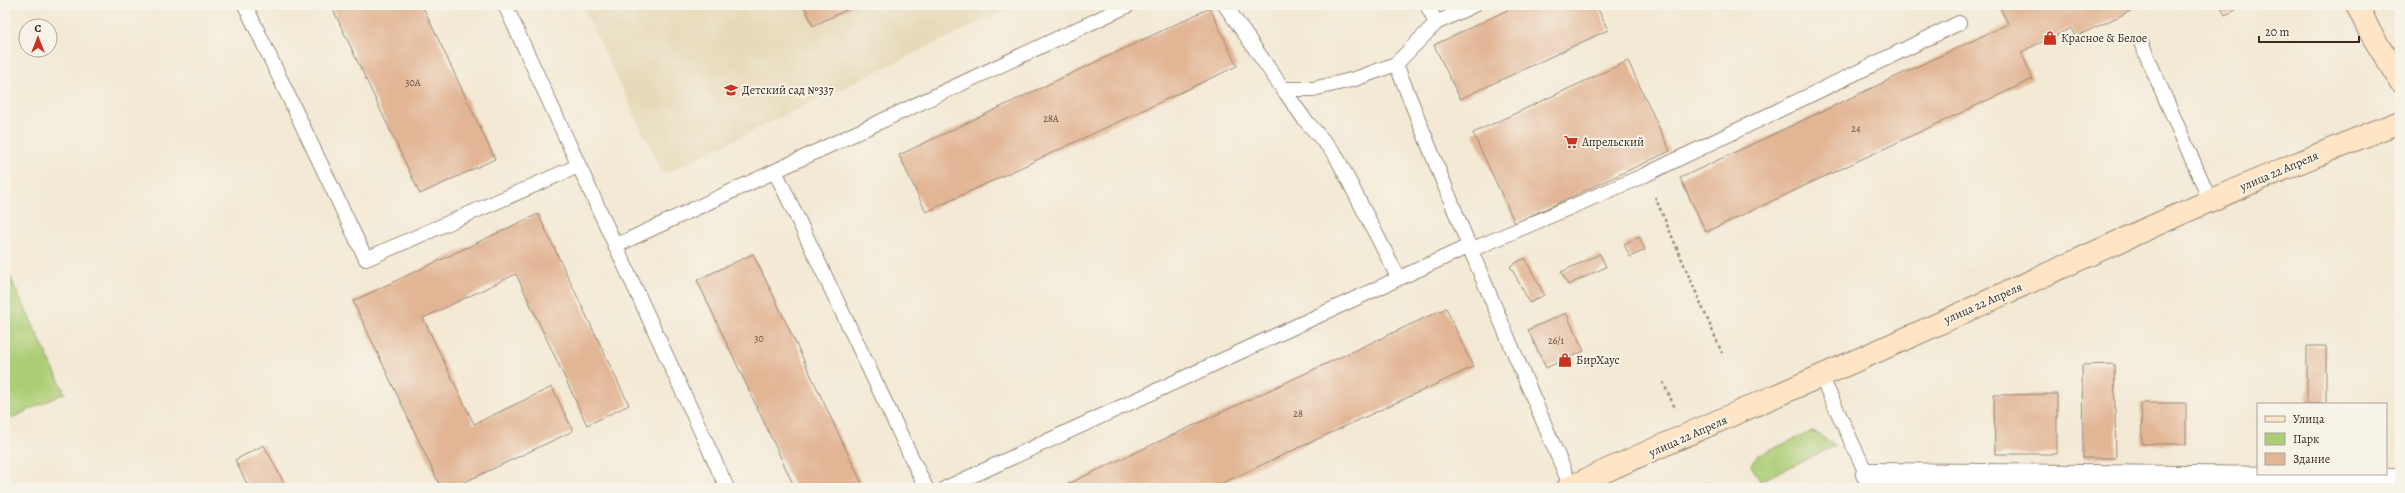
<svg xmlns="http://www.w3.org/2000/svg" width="2405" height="493" viewBox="0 0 2405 493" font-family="Alegreya,serif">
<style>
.built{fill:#e7daba}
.green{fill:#accd75;stroke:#747c4a}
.building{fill:#e2b594}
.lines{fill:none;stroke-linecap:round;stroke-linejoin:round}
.service-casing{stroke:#978a79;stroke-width:16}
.minor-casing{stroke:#978a79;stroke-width:24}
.secondary-casing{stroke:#978a79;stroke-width:24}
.path{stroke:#978a79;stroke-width:2.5;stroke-dasharray:3 3;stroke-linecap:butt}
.service{stroke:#fff;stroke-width:14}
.minor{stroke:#fff;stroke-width:22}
.secondary{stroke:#fde5c5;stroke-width:22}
.labels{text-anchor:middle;stroke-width:4;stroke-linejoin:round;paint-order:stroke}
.number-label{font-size:10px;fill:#654d3c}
.poi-label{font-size:12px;fill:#3b2a1e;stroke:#f7f3e8;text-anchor:start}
.street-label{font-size:12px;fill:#3b2a1e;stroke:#f7f3e8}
</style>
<rect width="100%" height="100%" fill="#f7f3e8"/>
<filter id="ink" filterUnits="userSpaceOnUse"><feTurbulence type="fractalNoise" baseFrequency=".025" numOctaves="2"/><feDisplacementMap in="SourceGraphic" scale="8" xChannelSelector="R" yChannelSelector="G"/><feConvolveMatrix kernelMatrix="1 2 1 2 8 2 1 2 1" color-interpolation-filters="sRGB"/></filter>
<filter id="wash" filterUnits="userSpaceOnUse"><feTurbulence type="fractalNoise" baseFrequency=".012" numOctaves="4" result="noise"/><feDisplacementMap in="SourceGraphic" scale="16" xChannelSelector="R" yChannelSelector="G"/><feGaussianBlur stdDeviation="0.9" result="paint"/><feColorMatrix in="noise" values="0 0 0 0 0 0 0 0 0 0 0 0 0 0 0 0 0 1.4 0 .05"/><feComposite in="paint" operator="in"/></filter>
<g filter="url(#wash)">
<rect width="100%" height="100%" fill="#f3e9d4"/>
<!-- built -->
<path class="built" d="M 582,5 L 1015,5 L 663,174 Z"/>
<!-- green -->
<path class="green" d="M 5,266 L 65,393 L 5,421 Z
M 1811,432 L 1820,435 L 1835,446 L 1760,481 L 1751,465 L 1758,455 Z"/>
<g id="blocks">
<!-- building -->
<path class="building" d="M 331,5 L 422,5 L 495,159 L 420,194 Z
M 804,5 L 857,5 L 813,26 Z
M 1518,5 L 1596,5 L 1608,30 L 1460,99 L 1434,45 Z
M 1999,5 L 2143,5 L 2075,37 L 2071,28 L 2021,52 L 2033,79 L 1706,232 L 1680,178 L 2008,24 Z
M 2220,5 L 2246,5 L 2225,15 Z
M 1210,8 L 1237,66 L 926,212 L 899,155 Z
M 1628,61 L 1670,151 L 1515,223 L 1473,133 Z
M 538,214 L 629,405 L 587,425 L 516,274 L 423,318 L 474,424 L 552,387 L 573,431 L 452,488 L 441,488 L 353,301 Z
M 1639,237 L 1645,250 L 1630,257 L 1624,244 Z
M 753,254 L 774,297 L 864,488 L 795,488 L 697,280 Z
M 1600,254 L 1606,267 L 1568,285 L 1561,272 Z
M 1525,258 L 1544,295 L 1530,303 L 1510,266 Z
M 1446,308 L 1473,367 L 1212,488 L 1059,488 Z
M 1566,313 L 1584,351 L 1546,368 L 1528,330 Z
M 2307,346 L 2326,346 L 2326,404 L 2307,404 Z
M 2114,364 L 2116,458 L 2083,458 L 2082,365 Z
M 2057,394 L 2057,454 L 1995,454 L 1994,395 Z
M 2141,403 L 2186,403 L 2186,444 L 2142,444 Z
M 264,445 L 285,485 L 281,488 L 249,488 L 235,460 Z"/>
</g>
</g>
<g filter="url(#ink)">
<use href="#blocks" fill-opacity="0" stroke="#978a79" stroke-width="1"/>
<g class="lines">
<defs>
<path id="service" d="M 245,5 L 366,259 L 578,166
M 505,5 L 727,488
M 1225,5 L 1283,89 L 1313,89 L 1355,79 L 1396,64 L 1436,23 L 1474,5
M 1427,5 L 1436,23
M 2142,45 L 2210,200
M 1396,64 L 1469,246 L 1571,487
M 1283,89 L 1305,120 L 1335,154 L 1398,277
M 615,246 L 775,171
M 1471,250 L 1645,175 L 1959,23
M 1821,376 L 1873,488
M 926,488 L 775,171 L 1129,5
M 946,488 L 1469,246"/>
<path id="minor" d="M 1867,474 L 2400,479"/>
<path id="secondary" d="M 2357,5 L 2370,32 L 2400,81
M 1568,488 C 1690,432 1814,380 1936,325 C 2089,255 2242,183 2400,122"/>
</defs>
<!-- service casing -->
<use href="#service" class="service-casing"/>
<!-- minor casing -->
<use href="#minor" class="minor-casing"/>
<!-- secondary casing -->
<use href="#secondary" class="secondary-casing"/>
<!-- path -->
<path class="path" d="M 1655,197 L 1722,353
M 1663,382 L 1675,408
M 1709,482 L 1712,488"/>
<!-- service -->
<use href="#service" class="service"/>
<!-- minor -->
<use href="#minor" class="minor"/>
<!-- secondary -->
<use href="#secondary" class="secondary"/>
</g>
</g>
<!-- icons -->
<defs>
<symbol id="shop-bare" viewBox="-9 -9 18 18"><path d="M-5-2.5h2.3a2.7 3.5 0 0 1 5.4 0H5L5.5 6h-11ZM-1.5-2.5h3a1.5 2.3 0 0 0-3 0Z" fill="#c8321e" stroke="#f7f3e8" stroke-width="2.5" paint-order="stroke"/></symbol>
<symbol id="school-bare" viewBox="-9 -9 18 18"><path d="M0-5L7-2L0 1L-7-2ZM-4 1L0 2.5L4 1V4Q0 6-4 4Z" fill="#c8321e" stroke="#f7f3e8" stroke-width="2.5" paint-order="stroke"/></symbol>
<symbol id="supermarket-bare" viewBox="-9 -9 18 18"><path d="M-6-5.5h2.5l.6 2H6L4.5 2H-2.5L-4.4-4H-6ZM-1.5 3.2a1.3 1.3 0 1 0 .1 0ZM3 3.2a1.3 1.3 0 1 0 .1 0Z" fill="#c8321e" stroke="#f7f3e8" stroke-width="2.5" paint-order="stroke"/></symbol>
</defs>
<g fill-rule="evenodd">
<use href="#shop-bare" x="2040" y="28" width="20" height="20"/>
<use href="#school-bare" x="721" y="80" width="20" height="20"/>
<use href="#supermarket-bare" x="1561" y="132" width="20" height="20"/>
<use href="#shop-bare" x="1555" y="350" width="20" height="20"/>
</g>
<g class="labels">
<!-- number labels -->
<g class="number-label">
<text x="413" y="86">30А</text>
<text x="1051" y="122">28А</text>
<text x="1856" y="132">24</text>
<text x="759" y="342">30</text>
<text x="1556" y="344">26/1</text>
<text x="1298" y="417">28</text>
</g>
<!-- poi labels -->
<g class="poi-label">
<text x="2061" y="42">Красное &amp; Белое</text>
<text x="742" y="94">Детский сад №337</text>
<text x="1582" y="146">Апрельский</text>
<text x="1576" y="364">БирХаус</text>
</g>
<!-- street labels -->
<g class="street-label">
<text transform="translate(2279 171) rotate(-23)" y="4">улица 22 Апреля</text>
<text transform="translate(1983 303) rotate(-24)" y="4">улица 22 Апреля</text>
<text transform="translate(1688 436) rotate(-24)" y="4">улица 22 Апреля</text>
</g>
</g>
<!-- margin -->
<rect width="2405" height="493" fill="none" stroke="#f7f3e8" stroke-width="20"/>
<!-- legend -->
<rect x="2257" y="403" width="130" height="72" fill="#f7f3e8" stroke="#aca397"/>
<rect x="2265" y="416" width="20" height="6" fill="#fde5c5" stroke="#aca397"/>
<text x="2293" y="423" font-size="12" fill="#3b2a1e">Улица</text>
<rect x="2265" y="433" width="20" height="12" fill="#accd75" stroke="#aca397"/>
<text x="2293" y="443" font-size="12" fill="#3b2a1e">Парк</text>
<rect x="2265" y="453" width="20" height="12" fill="#e2b594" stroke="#aca397"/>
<text x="2293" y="463" font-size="12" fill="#3b2a1e">Здание</text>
<!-- north arrow -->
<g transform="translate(38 38)"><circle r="19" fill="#f7f3e8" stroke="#aca397"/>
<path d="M0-3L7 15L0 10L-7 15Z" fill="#c8321e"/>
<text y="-6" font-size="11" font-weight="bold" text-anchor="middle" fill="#3b2a1e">С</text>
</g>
<!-- scale -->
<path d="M2259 36v6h100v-6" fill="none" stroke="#3b2a1e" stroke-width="2"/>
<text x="2265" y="36" font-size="12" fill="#3b2a1e" stroke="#f7f3e8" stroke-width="3" paint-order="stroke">20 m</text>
</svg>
